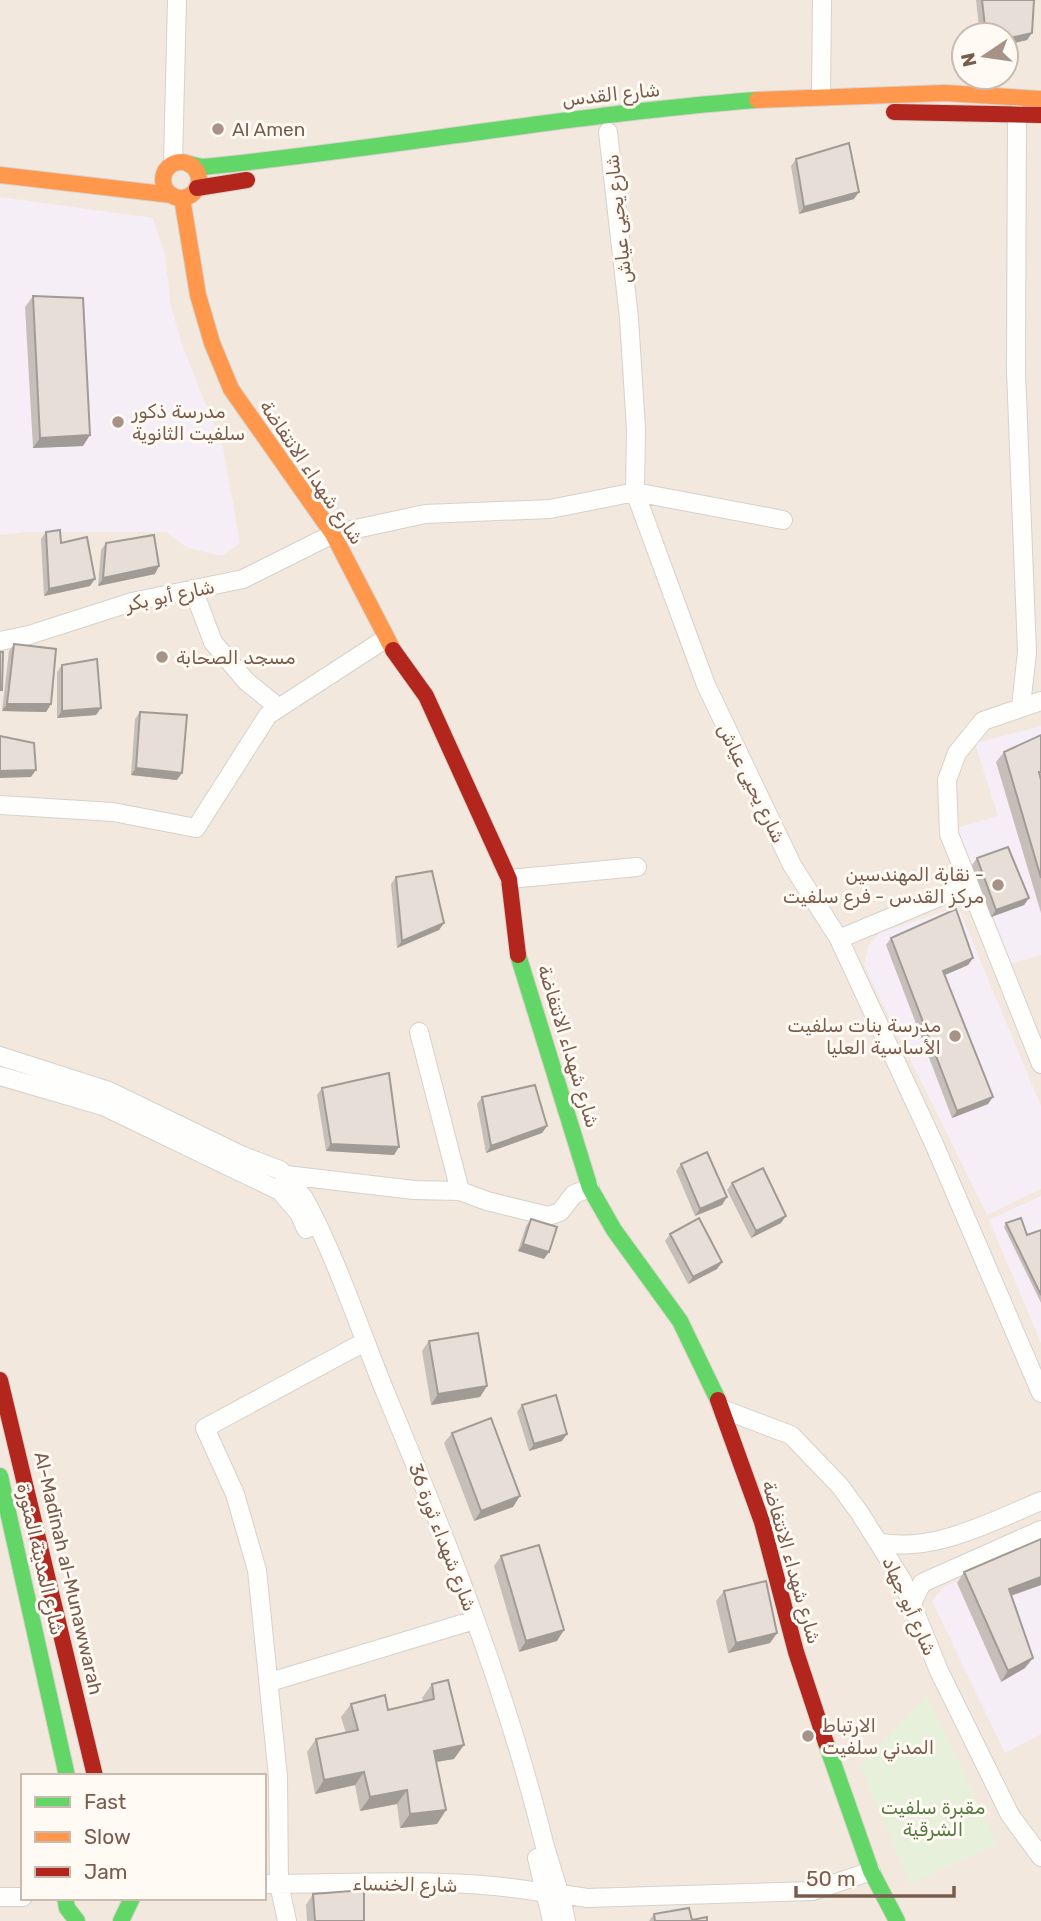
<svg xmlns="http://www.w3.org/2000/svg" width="1041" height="1921" viewBox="0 0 1041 1921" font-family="Rubik,'Noto Naskh Arabic',sans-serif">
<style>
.residential{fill:#f2e8de;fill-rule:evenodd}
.education{fill:#f6eef6}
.green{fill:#e7f0db}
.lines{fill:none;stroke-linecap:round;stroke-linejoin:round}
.street-casing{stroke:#d7d1cb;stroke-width:20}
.fast-casing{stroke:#d9d2cb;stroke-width:18}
.slow-casing{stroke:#d9d2cb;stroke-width:18}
.jam-casing{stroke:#d9d2cb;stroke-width:18}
.street{stroke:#fefefd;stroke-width:18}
.fast{stroke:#63d668;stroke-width:16}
.slow{stroke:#ff974d;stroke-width:16}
.jam{stroke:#b3261e;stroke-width:16}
.wall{fill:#c6bfb9}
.shaded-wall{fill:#a19b96}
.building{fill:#e6ded7;stroke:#a19b96;stroke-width:2}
.poi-dot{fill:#a69286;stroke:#fffaf3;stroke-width:2.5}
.labels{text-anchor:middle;stroke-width:6;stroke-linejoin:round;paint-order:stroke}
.street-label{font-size:19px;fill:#7a5c4d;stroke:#fffaf3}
.poi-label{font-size:19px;fill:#7a5c4d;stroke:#fffaf3;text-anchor:start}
.park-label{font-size:19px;fill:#537a41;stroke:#fffaf3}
</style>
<rect width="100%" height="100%" fill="#f9f5f0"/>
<!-- residential -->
<path class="residential" d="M 0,0 L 1041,0 L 1041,1921 L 0,1921 ZM 964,35 L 1006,35 L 1006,77 L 964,77 ZM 23,1776 L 264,1776 L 264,1898 L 23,1898 Z"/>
<!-- education -->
<path class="education" d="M 0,197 L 153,218 L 165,255 L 171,306 L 181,342 L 223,448 L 240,543 L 222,556 L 188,548 L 166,532 L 26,532 L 0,535 Z
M 1041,726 L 1041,955 L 1010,964 L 991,917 L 1023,905 L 1003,854 L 972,865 L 954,848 L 960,827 L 998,816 L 975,743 Z
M 958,907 L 1041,1106 L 1041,1189 L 987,1215 L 864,965 L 869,945 L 879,933 Z
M 1041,1196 L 1041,1343 L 989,1220 Z
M 1041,1545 L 1041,1734 L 1005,1753 L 932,1601 L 944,1587 Z"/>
<!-- green -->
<path class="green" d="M 927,1695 L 997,1844 L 910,1884 L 860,1766 Z"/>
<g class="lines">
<defs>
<path id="street" d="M 821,95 L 822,0
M 1017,113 L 1016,371 L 1027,652 L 1021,706
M 608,132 L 629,318 L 636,429 L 635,492 L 706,685 L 792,865 L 839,939 L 935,1146 L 1041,1393
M 173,163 L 177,0
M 193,589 L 213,642 L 246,681 L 279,708
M 0,641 L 29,635 L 132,602 L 243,579 L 333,534 L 425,514 L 550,509 L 635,492 L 783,520
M 1041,701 L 983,721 L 957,753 L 947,780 L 949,834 L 1041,1064
M 0,805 L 113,812 L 196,828 L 268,715 L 385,639
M 509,879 L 637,867
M 839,939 L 968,885
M 419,1032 L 460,1191
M 0,1056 L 109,1091 L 243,1156 L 280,1170 L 304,1198 C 336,1256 361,1333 386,1394 C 447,1540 505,1686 543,1839 C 550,1867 561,1893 566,1921
M 0,1076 L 103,1106 L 280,1191 L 299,1213 L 306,1229
M 286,1175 L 414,1190 L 460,1191 L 487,1201 L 548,1216 L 560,1212 L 574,1194 L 590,1188
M 722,1409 L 791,1435 L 840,1486 L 859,1512 L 902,1580 L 939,1671 L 1010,1815 L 1041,1857
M 878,1542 C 932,1554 993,1521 1041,1501
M 912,1603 L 922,1583 L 1041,1530
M 270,1682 L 468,1622
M 537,1858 L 552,1921
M 264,1884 C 358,1884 453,1876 545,1893
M 561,1894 L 587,1898 L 813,1891 L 871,1871
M 0,1897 L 23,1897
M 287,1921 L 279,1884 L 278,1777 L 257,1570 L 235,1494 L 205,1428 L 357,1346"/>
<path id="fast" d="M 189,164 L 202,167 C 388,149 571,114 757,100
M 518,955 L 590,1188 L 614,1230 L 680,1321 L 718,1400
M 0,1476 L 67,1776
M 826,1743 L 871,1871 L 897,1921
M 65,1898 L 67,1908 L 77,1921
M 121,1921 L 132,1898"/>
<path id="slow" d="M 757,100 L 945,93 L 1041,99
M163 180a18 18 0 1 1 36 0a18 18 0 1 1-36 0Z
M 0,175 L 172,195
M 182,198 L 198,295 L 212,343 L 231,389 L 333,534 L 393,650"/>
<path id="jam" d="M 894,112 L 1041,115
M 197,188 L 247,180
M 393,650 L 426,696 L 509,879 L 518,955
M 0,1380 L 95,1776
M 718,1400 L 762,1522 L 796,1652 L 826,1743"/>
</defs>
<!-- street casing -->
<use href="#street" class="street-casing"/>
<!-- fast casing -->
<use href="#fast" class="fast-casing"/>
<!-- slow casing -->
<use href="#slow" class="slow-casing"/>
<!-- jam casing -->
<use href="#jam" class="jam-casing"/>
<!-- street -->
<use href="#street" class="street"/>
<!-- fast -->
<use href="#fast" class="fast"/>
<!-- slow -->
<use href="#slow" class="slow"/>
<!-- jam -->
<use href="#jam" class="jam"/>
</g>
<!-- wall -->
<path class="wall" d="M 976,0 L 1034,0 L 1027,40 L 1006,45 L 1006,35 L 980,35 Z
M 796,159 L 854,199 L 799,214 L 791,166 Z
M 33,296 L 83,446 L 33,448 L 25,307 Z
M 46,532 L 61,543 L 90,586 L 44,596 L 41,539 Z
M 106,543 L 155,574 L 98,586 L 101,550 Z
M 14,644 L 51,704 L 46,712 L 2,711 L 9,651 Z
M 62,665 L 101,708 L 96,715 L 57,718 L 57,672 Z
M 140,712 L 177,780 L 131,775 L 135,719 Z
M 1041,735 L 1041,913 L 996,762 L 1004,752 Z
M 977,858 L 1029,898 L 1024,905 L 991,917 L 972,865 Z
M 396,877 L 444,923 L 439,930 L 397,948 L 391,884 Z
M 891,938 L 973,958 L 968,965 L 945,975 L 988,1104 L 952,1118 L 886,945 Z
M 322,1088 L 394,1155 L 326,1151 L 317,1095 Z
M 482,1097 L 547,1126 L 542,1133 L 486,1153 L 477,1104 Z
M 681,1164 L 722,1205 L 695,1216 L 676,1171 Z
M 732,1183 L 781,1223 L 751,1238 L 727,1190 Z
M 531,1219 L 544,1259 L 518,1251 L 526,1226 Z
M 1006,1223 L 1027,1235 L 1041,1230 L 1041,1303 L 1004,1227 Z
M 670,1234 L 722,1262 L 717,1269 L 688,1284 L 665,1241 Z
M 429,1341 L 487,1386 L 480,1397 L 431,1405 L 422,1351 Z
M 522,1405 L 562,1441 L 529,1451 L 517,1412 Z
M 452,1433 L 513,1507 L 474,1521 L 444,1443 Z
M 501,1556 L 557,1641 L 519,1652 L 494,1566 Z
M 964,1572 L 1041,1585 L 1011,1596 L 1025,1668 L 1001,1682 L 957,1583 Z
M 724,1591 L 777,1633 L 770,1643 L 728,1653 L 716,1601 Z
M 432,1684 L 454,1759 L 436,1762 L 446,1810 L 437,1824 L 400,1828 L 397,1804 L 360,1811 L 355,1785 L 315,1794 L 307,1752 L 316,1739 L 346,1733 L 341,1717 L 351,1704 L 388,1710 L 423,1701 L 422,1698 Z
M 313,1894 L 364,1921 L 307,1921 L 306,1905 Z
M 654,1914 L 692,1920 L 707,1921 L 649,1921 Z"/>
<!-- shaded-wall -->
<path class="shaded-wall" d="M 1032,33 L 1027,40 L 1006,45 L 1006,39 Z
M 859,192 L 854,199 L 799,214 L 804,207 Z
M 90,435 L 83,446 L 33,448 L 40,438 Z
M 159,566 L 155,574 L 98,586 L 103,578 Z
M 95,579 L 90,586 L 44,596 L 49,589 Z
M 7,704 L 51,704 L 46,712 L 2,711 Z
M 101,708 L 96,715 L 57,718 L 62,711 Z
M 136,768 L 182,773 L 177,780 L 131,775 Z
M 36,770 L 31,777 L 0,778 L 0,771 Z
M 1029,898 L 1024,905 L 991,917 L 996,910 Z
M 444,923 L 439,930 L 397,948 L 402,941 Z
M 973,958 L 968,965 L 938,978 L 943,971 Z
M 993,1097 L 988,1104 L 952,1118 L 957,1111 Z
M 547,1126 L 542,1133 L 486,1153 L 491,1146 Z
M 331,1144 L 399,1147 L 394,1155 L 326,1151 Z
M 727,1197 L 722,1205 L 695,1216 L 700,1209 Z
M 786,1216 L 781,1223 L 751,1238 L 756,1231 Z
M 523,1244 L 549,1252 L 544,1259 L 518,1251 Z
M 722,1262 L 717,1269 L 688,1284 L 693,1277 Z
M 487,1386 L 480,1397 L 431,1405 L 438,1394 Z
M 567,1434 L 562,1441 L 529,1451 L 534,1444 Z
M 520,1496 L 513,1507 L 474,1521 L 481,1511 Z
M 1041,1577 L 1041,1585 L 1001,1599 L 1009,1589 Z
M 564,1630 L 557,1641 L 519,1652 L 526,1641 Z
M 777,1633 L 770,1643 L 728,1653 L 736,1643 Z
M 1033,1658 L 1025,1668 L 1001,1682 L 1008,1671 Z
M 464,1745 L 454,1759 L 424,1764 L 434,1751 Z
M 364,1772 L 355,1785 L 315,1794 L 324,1780 Z
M 407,1790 L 397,1804 L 360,1811 L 370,1797 Z
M 446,1810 L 437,1824 L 400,1828 L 410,1814 Z"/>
<!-- building -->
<path class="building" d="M 982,0 L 1034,0 L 1032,33 L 1006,39 L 1006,35 L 986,35 Z
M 849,143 L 859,192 L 804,207 L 796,159 Z
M 33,296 L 83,298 L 90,435 L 40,438 Z
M 60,530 L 61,543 L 87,537 L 95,579 L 49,589 L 46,532 Z
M 154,535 L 159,566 L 103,578 L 106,543 Z
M 14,644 L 56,649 L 51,704 L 7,704 Z
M 0,652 L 3,652 L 2,690 L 0,690 Z
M 97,659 L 101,708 L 62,711 L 62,665 Z
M 140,712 L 187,715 L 182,773 L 136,768 Z
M 1041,735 L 1041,772 L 1039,772 L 1041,780 L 1041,878 L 1004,752 Z
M 0,736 L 34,743 L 36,770 L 0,771 Z
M 1008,847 L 1029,898 L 996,910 L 977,858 Z
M 432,871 L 444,923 L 402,941 L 396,877 Z
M 956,909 L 973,958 L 943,971 L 993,1097 L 957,1111 L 891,938 Z
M 389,1073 L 399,1147 L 331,1144 L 322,1088 Z
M 535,1085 L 547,1126 L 491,1146 L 482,1097 Z
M 707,1152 L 727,1197 L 700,1209 L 681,1164 Z
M 763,1168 L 786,1216 L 756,1231 L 732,1183 Z
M 699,1218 L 722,1262 L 693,1277 L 670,1234 Z
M 1021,1218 L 1027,1235 L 1041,1230 L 1041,1295 L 1006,1223 Z
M 531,1219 L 557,1227 L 549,1252 L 523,1244 Z
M 478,1333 L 487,1386 L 438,1394 L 429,1341 Z
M 556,1395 L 567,1434 L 534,1444 L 522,1405 Z
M 491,1418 L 520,1496 L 481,1511 L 452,1433 Z
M 1041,1539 L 1041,1577 L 1009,1589 L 1033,1658 L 1008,1671 L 964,1572 Z
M 539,1545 L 564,1630 L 526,1641 L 501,1556 Z
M 766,1581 L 777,1633 L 736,1643 L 724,1591 Z
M 448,1680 L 464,1745 L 434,1751 L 446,1810 L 410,1814 L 407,1790 L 370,1797 L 364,1772 L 324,1780 L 316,1739 L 358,1730 L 351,1704 L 385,1695 L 388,1710 L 434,1699 L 432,1684 Z
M 364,1890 L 364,1921 L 315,1921 L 313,1894 Z
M 689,1908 L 692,1920 L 707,1917 L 707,1921 L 655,1921 L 654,1914 Z"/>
<!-- markers -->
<g class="poi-dot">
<circle cx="218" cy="129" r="7"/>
<circle cx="118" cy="422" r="7"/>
<circle cx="162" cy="657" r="7"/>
<circle cx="998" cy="885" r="7"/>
<circle cx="955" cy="1036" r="7"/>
<circle cx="808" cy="1736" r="7"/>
</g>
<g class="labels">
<!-- street labels -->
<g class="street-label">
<text transform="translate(611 94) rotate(-6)" y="7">شارع القدس</text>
<text transform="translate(618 219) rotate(-96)" y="7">شارع يحيى عياش</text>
<text transform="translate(312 472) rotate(56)" y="7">شارع شهداء الانتفاضة</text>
<text transform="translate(170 595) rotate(-12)" y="7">شارع أبو بكر</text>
<text transform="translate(752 783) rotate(64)" y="7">شارع يحيى عياش</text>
<text transform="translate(569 1046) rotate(73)" y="7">شارع شهداء الانتفاضة</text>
<text transform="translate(443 1537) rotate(69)" y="7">شارع شهداء ثورة 36</text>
<text transform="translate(41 1559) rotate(77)" y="7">شارع المدينة المنورة</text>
<text transform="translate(792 1562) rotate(74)" y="7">شارع شهداء الانتفاضة</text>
<text transform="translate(69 1573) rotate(77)" y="7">Al-Madīnah al-Munawwarah</text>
<text transform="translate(910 1606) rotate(66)" y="7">شارع أبو جهاد</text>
<text transform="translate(405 1884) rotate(1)" y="7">شارع الخنساء</text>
</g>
<!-- poi labels -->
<g class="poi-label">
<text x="232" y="136">Al Amen</text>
<text x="132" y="418">مدرسة ذكور<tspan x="132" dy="22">سلفيت الثانوية</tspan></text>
<text x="176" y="664">مسجد الصحابة</text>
<text x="984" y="881" text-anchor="end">نقابة المهندسين -<tspan x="984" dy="22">مركز القدس - فرع سلفيت</tspan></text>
<text x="941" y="1032" text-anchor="end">مدرسة بنات سلفيت<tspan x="941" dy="22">الأساسية العليا</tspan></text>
<text x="822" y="1732">الارتباط<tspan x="822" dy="22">المدني سلفيت</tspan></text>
</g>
<!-- park labels -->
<g class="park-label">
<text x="933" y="1814">مقبرة سلفيت<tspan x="933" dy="22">الشرقية</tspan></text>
</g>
</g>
<!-- legend -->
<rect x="21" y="1774" width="245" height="126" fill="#fffaf3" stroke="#cabbb1" stroke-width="2"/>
<rect x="35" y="1797" width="35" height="10" fill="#63d668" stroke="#cabbb1" stroke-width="2"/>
<text x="84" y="1809" font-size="21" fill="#7a5c4d">Fast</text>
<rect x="35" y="1832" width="35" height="10" fill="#ff974d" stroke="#cabbb1" stroke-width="2"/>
<text x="84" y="1844" font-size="21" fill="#7a5c4d">Slow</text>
<rect x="35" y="1867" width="35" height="10" fill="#b3261e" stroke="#cabbb1" stroke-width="2"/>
<text x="84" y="1879" font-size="21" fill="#7a5c4d">Jam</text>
<!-- north arrow -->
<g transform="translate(985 56) rotate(257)"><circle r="33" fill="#fffaf3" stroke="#cabbb1" stroke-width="2"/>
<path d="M0-5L12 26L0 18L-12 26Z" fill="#a69286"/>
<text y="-10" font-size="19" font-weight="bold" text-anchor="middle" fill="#7a5c4d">N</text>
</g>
<!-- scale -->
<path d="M796 1886v10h158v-10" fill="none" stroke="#7a5c4d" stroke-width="3.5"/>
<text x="806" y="1886" font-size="21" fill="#7a5c4d" stroke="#fffaf3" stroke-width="5" paint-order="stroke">50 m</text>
</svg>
